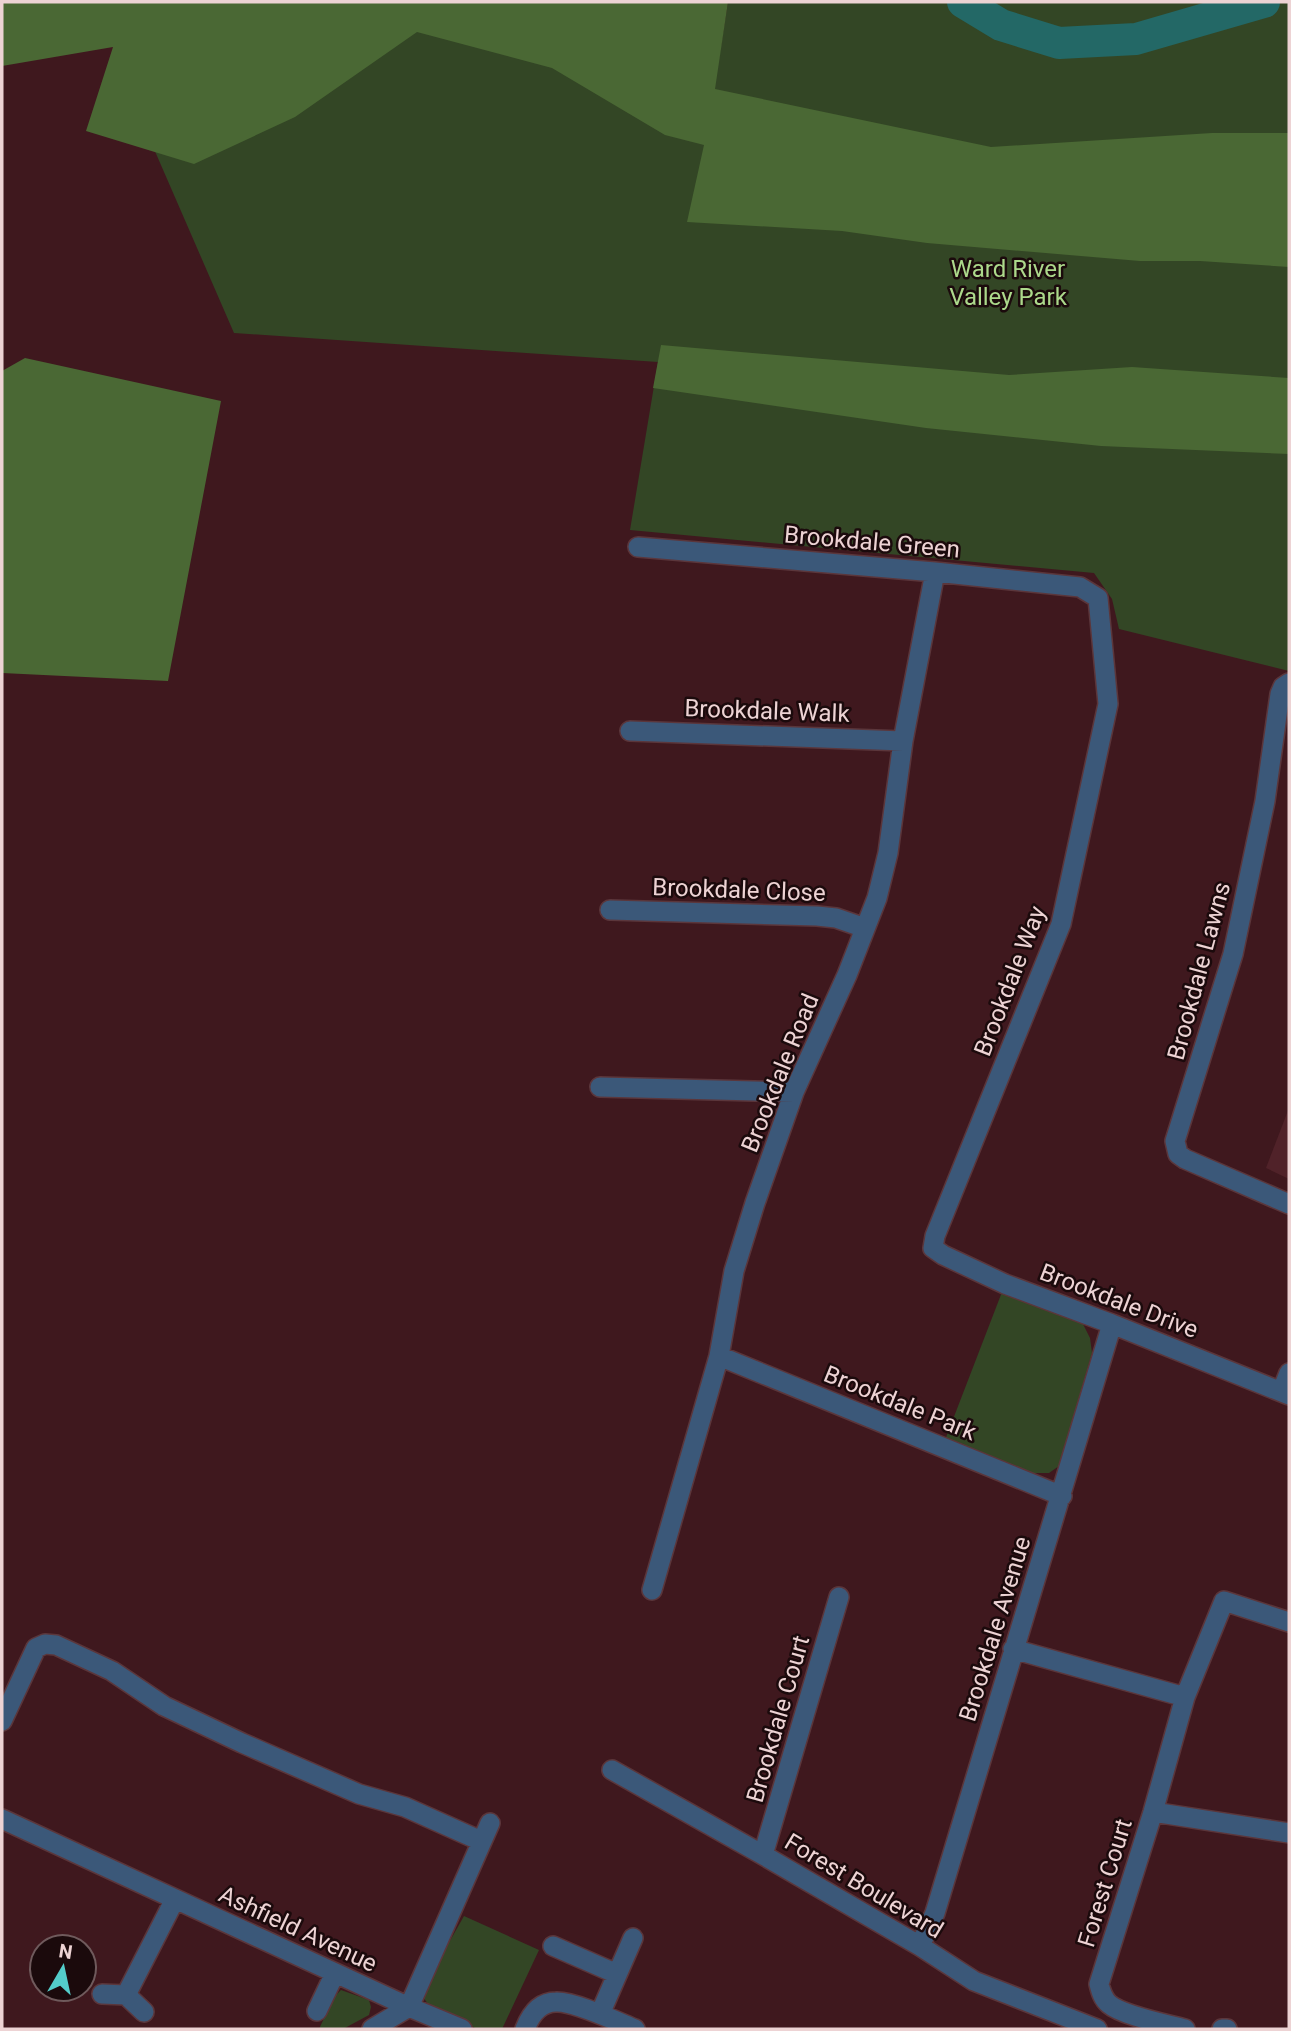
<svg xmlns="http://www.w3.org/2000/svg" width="1291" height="2031" viewBox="0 0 1291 2031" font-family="Roboto,sans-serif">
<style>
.built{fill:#502229}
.green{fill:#334625}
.forest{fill:#4a6834}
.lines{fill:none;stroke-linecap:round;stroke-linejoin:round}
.river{stroke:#236866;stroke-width:32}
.minor-casing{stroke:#5b363b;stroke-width:22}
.minor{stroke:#3b5879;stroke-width:19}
.labels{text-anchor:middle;stroke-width:5;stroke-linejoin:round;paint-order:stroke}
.park-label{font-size:24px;fill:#acd98b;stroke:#1b0a0c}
.street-label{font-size:24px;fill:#edd3d4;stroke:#1b0a0c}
</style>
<rect width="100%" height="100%" fill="#3f181e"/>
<!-- built -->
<path class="built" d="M 1289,1108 L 1289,1179 L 1266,1168 Z"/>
<!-- green -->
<path class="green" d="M 728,2 L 1289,2 L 1289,671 L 1119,629 L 1112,599 L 1094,573 L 630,530 L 658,362 L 234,333 L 154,149 L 422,28 L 714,89 Z
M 1002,1292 L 1083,1324 L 1090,1338 L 1092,1353 L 1059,1466 L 1049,1473 L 1031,1473 L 945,1440 Z
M 464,1916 L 539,1950 L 502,2029 L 477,2029 L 428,2004 L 423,1997 L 443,1953 Z
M 341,1990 L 369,2000 L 371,2007 L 369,2015 L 343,2029 L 319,2029 L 334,1997 Z"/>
<!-- forest -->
<path class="forest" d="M 2,2 L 728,2 L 715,89 L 991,147 L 1212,133 L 1289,133 L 1289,267 L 1200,261 L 1140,261 L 927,243 L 842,231 L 687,222 L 704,145 L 665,135 L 552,68 L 417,32 L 295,117 L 194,164 L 86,131 L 113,47 L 2,66 Z
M 661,345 L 1009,375 L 1132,367 L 1289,378 L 1289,454 L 1101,446 L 926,428 L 653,388 Z
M 25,358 L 221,401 L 168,681 L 2,673 L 2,371 Z"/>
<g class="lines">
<!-- river -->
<path class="river" d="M 963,2 L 1001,25 L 1059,43 L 1136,39 L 1264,2"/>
<defs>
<path id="minor" d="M 638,547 L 935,572 L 1080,587 L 1098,598 L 1108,704 L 1061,924 L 935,1236 L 933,1248 L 943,1255 L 1005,1284 L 1112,1324 L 1289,1395
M 1289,683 L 1283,687 L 1280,694 L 1265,801 L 1233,954 L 1175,1141 L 1178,1154 L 1185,1159 L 1289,1204
M 630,731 L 903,741
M 610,910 L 817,916 L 836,918 L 865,928
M 600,1087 L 794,1092
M 719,1356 L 1062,1496
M 1282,1391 L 1289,1373
M 652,1590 L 719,1356 L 734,1271 L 755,1203 L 794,1092 L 847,975 L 877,898 L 888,853 L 903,741 L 935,572
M 1013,1649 L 1185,1697 L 1224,1601 L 1289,1622
M 1185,1697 L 1153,1812 L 1099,1984 C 1101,1992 1103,1999 1109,2004 C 1123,2016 1167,2024 1185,2029
M 2,1721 L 36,1648 L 45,1644 L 56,1645 L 112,1671 L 164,1706 L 242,1743 L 359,1794 L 405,1807 L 481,1841
M 612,1770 L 763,1855 L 920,1946 L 974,1981 L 1097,2029
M 1153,1812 L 1289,1833
M 2,1819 L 409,2007 L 490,1823
M 763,1855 L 839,1597
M 553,1946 L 617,1974
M 920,1946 L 935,1913 L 1112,1324
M 102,1994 L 126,1995 L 144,2012
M 126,1995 L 175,1899
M 317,2011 L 335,1973
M 600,2014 L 633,1938
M 372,2029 L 409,2007 L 462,2029
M 525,2029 C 530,2016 539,2002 556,2002 C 574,2001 618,2022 635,2029
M 1222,2029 L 1227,2029"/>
</defs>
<!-- minor casing -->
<use href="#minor" class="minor-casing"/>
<!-- minor -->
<use href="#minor" class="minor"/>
</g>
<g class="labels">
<!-- park labels -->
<g class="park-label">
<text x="1008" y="277">Ward River<tspan x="1008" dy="28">Valley Park</tspan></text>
</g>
<!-- street labels -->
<g class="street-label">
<text transform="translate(872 542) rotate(5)" y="8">Brookdale Green</text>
<text transform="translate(767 711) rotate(2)" y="8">Brookdale Walk</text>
<text transform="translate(739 890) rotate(2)" y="8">Brookdale Close</text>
<text transform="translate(1199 971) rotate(-75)" y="8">Brookdale Lawns</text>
<text transform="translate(1010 981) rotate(-69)" y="8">Brookdale Way</text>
<text transform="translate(780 1073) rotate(-68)" y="8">Brookdale Road</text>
<text transform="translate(1119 1301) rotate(21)" y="8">Brookdale Drive</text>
<text transform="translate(900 1403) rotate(22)" y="8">Brookdale Park</text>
<text transform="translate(995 1629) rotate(-73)" y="8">Brookdale Avenue</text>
<text transform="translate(778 1719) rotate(-74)" y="8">Brookdale Court</text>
<text transform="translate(1105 1883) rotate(-73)" y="8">Forest Court</text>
<text transform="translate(864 1886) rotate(31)" y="8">Forest Boulevard</text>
<text transform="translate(298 1929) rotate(25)" y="8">Ashfield Avenue</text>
</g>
</g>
<!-- border -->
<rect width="1291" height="2031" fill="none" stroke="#edd3d4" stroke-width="7"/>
<!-- north arrow -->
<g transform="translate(63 1968) rotate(9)"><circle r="33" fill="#1b0a0c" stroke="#6f5a5c" stroke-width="2"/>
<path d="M0-5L12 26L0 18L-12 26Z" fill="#53cdca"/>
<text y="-10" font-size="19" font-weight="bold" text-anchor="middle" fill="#edd3d4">N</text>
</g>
</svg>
